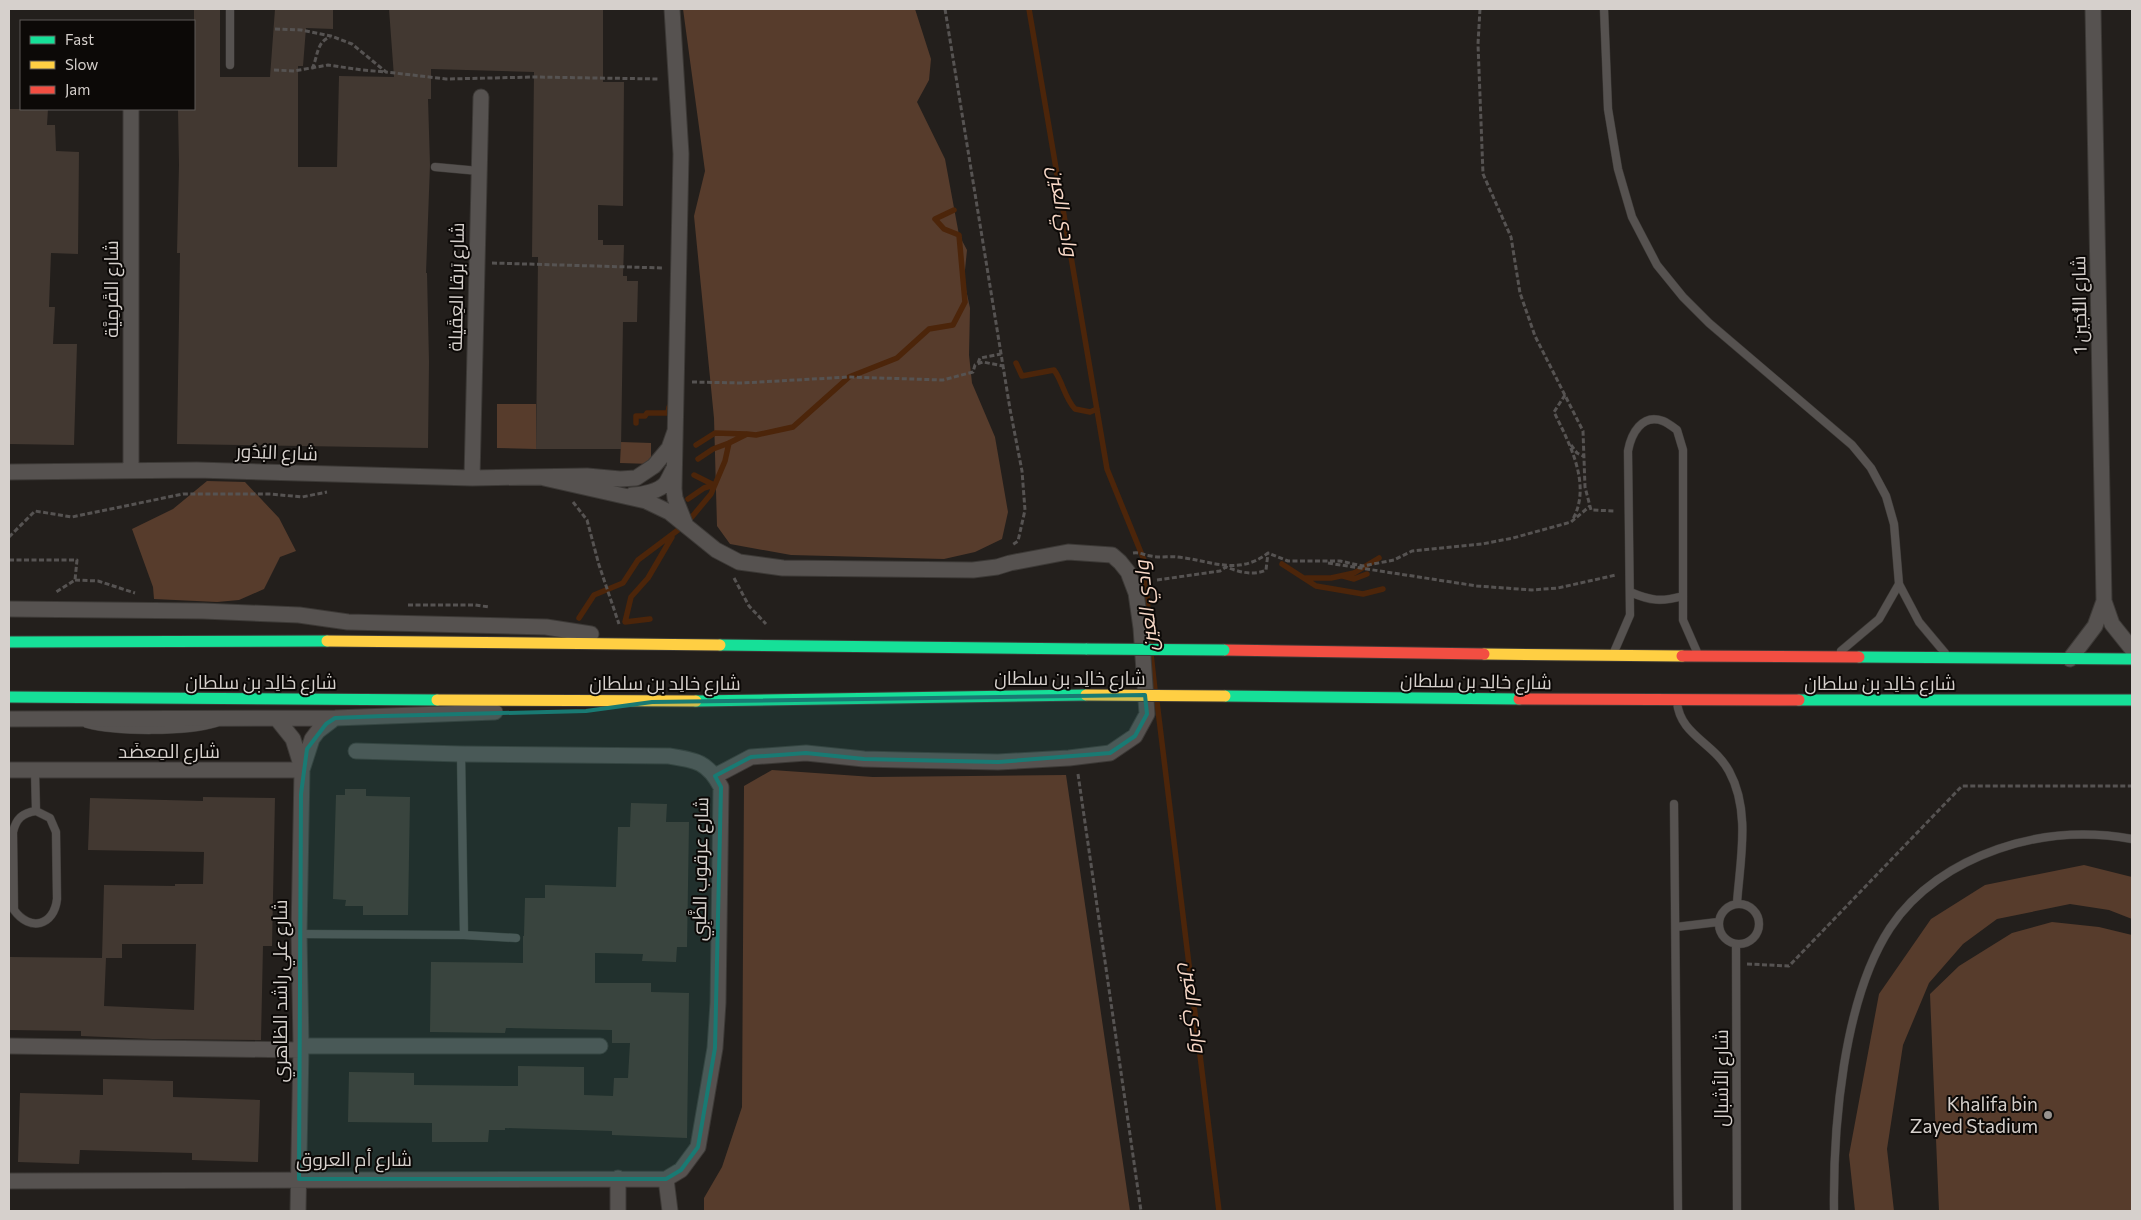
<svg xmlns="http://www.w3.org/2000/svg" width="2141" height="1220" viewBox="0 0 2141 1220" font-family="Commissioner,Cairo,sans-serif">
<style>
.green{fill:#573c2c}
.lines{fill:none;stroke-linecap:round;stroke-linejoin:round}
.stream{stroke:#4c250a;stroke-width:5.5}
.building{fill:#423831}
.lane-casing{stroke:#3c3936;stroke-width:9}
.street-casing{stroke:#3c3936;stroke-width:17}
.fast-casing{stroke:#3c3936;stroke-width:13}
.slow-casing{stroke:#3c3936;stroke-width:13}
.jam-casing{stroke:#3c3936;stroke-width:13}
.path{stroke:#565352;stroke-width:3;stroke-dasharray:5 2.5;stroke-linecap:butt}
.lane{stroke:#565250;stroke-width:8}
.street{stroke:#565250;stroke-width:15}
.fast{stroke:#16e098;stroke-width:11}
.slow{stroke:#ffcf43;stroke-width:11}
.jam{stroke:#f24e42;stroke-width:11}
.fast-bridge-casing{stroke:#3c3936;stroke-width:13;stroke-linecap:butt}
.slow-bridge-casing{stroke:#3c3936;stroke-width:13;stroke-linecap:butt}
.fast-bridge{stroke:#16e098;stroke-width:11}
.slow-bridge{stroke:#ffcf43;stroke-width:11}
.marked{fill:#197a73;fill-opacity:0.2;stroke:#197a73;stroke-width:4;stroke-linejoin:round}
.poi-dot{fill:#97928e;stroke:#0c0907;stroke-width:2}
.labels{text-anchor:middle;stroke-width:4;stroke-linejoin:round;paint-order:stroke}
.street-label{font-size:19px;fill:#d6d0cc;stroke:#0c0907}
.poi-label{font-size:19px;fill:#d6d0cc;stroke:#0c0907;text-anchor:end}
.water-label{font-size:20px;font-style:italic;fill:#f9d9c8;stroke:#0c0907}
</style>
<rect width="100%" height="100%" fill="#231f1c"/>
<!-- green -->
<path class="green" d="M 683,9 L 915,9 L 931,59 L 929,80 L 917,102 L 945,159 L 959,235 L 967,250 L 964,280 L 970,308 L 969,355 L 972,383 L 995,437 L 1008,512 L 1002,539 L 975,552 L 944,559 L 791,555 L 730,544 L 717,526 L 714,418 L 694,216 L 705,171 Z
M 497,404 L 536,404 L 536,449 L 497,448 Z
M 621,442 L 651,443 L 651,464 L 620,463 Z
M 207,481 L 245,482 L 279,518 L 296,551 L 280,557 L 264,589 L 239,600 L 217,602 L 154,599 L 153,587 L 132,529 L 173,509 Z
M 772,770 L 873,777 L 1066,775 L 1130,1211 L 704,1211 L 704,1198 L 722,1167 L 742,1107 L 744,786 Z
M 2084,865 L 2132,877 L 2132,919 L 2109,910 L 2070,904 L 1997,919 L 1963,944 L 1929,983 L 1903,1045 L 1887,1149 L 1894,1211 L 1855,1211 L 1849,1155 L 1879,994 L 1931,919 L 1985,885 Z
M 2052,922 L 2099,927 L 2132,935 L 2132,1211 L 1939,1211 L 1930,994 L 1959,966 L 2012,933 Z"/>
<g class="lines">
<!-- stream -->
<path class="stream" d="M 1029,9 L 1107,469 L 1144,560 L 1151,645
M 1016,363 L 1022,376 L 1054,370 C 1063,382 1064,397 1075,409 L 1090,412 L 1097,409
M 636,423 L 636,416 L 645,416 L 647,413 L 668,413 L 669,407
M 696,445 L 715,433 L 746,434
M 698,459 L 713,449 L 729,443
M 694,475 L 714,485
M 688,499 L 704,488 L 714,485
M 1282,564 L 1316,586 L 1363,594 L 1383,589
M 1343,576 L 1354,579 L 1367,574
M 1306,578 L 1331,578 L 1354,573 L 1379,558
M 579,618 L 594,595 L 623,583 L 638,560 L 686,524 L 711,494 L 725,461 L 729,443 L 747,434 L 756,435 L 793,427 L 849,377 L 897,358 L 929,329 L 953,325 L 965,302 L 959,235 L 944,229 L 935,219 L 954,210
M 650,619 L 625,622 L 631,597 L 648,578 L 672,537
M 1151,654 L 1155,690
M 1157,702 L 1219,1211"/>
</g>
<!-- building -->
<path class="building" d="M 194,9 L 220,9 L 220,77 L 270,77 L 275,9 L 333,9 L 333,29 L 306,28 L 303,66 L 298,66 L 298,167 L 337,167 L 339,76 L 394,77 L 389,9 L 603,9 L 603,82 L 624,82 L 623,206 L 598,205 L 598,240 L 603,240 L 603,245 L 624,245 L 623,276 L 627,276 L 627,281 L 638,281 L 637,322 L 623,322 L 621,449 L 536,449 L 538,257 L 532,257 L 534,72 L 431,69 L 431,99 L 428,99 L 430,165 L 426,273 L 427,273 L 429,362 L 428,448 L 177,444 L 180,253 L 177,253 L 179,165 L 178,109 L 194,109 Z
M 9,109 L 48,109 L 47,125 L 55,125 L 56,151 L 79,152 L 78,254 L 51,253 L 49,307 L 55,307 L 53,344 L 77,344 L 74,445 L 9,444 Z
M 345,789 L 366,789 L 366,796 L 410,797 L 408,915 L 363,915 L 363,906 L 345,906 L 346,900 L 333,899 L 336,795 L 345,795 Z
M 203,797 L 275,798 L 272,946 L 263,946 L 261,1040 L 152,1039 L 81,1036 L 81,1031 L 9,1030 L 9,957 L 106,958 L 104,1006 L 194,1010 L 196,944 L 122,944 L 122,958 L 102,958 L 104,885 L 175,886 L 175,884 L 203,884 L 204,852 L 88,850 L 90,798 L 203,801 Z
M 631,803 L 667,804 L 666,822 L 689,822 L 687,947 L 677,947 L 676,962 L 642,961 L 643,954 L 595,953 L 595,983 L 651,983 L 651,992 L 689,993 L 687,1138 L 612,1135 L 612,1131 L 505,1128 L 505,1130 L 489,1130 L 488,1142 L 432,1142 L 432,1123 L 348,1122 L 349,1072 L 414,1073 L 414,1085 L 518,1086 L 518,1066 L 584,1067 L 584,1095 L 613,1096 L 614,1078 L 628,1078 L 630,1043 L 612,1043 L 612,1030 L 506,1028 L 505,1033 L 430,1032 L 431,962 L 523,963 L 523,936 L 524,936 L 525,898 L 545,898 L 545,885 L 616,887 L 618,827 L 630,827 Z
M 103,1079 L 173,1081 L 173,1097 L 260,1100 L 258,1162 L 192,1160 L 192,1153 L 80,1150 L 79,1164 L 18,1162 L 20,1093 L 103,1095 Z"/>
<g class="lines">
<defs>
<path id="lane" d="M 1604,9 L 1608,109 L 1618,169 L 1632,217 L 1657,265 L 1683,297 L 1709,323 L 1852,445 L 1871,468 L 1886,496 L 1894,524 L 1899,584 L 1919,622 L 1945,653
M 230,65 L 230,9
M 435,167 L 479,171
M 1630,592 C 1651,601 1661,602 1683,596
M 1841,651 L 1879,619 L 1899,584
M 1614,652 L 1630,615 L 1628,451 C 1631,434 1642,413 1663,421 C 1668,423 1673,427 1677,430 L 1683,450 L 1683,620 L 1697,652
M 1677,702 C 1680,735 1713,742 1729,771 C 1751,811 1740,860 1737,903
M 87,724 C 117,732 187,732 216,723
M 461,754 L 464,935
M 35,771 L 36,811
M 1674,804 L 1678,1211
M 36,811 L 50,818 L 56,832 L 57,899 C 54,926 30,932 14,910 L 13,832 C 16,819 22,813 36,811 Z
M1719 924a20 20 0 1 1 40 0a20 20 0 1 1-40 0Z
M 1676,927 L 1718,922
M 299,934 L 464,935 L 516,938
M 1736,944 L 1737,1211
M 1834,1211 C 1833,1127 1843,1000 1890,928 C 1915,890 1955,864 1998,849 C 2041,834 2087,831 2132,839"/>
<path id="street" d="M 672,9 L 681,154 L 674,489 L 675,498 L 685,523
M 2093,9 L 2104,601 L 2112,624 L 2132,649
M 131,109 L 131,470
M 9,472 L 197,470 L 472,478 L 587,476 L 620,479 L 636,478 L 654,466 L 669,448 L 675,431
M 472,478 L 481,97
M 544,478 L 646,501 L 669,512 L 716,550 L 739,562 L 783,568 L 973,570 L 997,567 L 1010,563 L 1068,552 L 1112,555 L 1120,562 L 1128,572 L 1136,593 L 1141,628 L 1147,714 L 1135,736 L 1110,753 L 1069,758 L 998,762 L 903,760 L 864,759 L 806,753 L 751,757 L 715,776
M 632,495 C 642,495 660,491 666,483 C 669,479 671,473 674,468
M 9,609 L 203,611 L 299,615 L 348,622 L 546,627 L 591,634
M 2070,659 L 2095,626 L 2104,601
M 9,719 L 335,718 L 495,712
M 277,719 L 293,739 L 302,768
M 356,751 L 461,754 L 669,756 C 696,760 708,762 721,787 L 718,1003 L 715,1048 L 698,1147 L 681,1170 L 666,1179
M 9,770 L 302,770
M 9,1046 L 301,1050
M 301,1046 L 600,1046
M 9,1181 L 666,1179 L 670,1211
M 298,1211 L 301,1046 L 299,934 L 302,770 L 312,739 L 318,731 L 335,718
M 618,1211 L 618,1178"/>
<path id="fast" d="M 9,642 L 327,641
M 720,645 L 1087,649
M 1859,657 L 2132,659
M 1225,696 L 1519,699
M 9,697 L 437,700
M 1799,700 L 2132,700
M 696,701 L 1086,695"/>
<path id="slow" d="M 327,641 L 720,645
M 1484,654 L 1682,656
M 437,700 L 696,701"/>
<path id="jam" d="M 1224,650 L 1484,654
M 1682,656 L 1859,657
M 1519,699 L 1799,700"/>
</defs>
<!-- lane casing -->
<use href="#lane" class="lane-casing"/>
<!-- street casing -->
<use href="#street" class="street-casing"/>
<!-- fast casing -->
<use href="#fast" class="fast-casing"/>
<!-- slow casing -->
<use href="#slow" class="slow-casing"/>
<!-- jam casing -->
<use href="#jam" class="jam-casing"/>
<!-- path -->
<path class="path" d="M 945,9 L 1010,409 L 1022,471 L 1025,510 L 1018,541 L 1012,545
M 1480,9 L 1478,44 L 1483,174 L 1511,237 L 1520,293 L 1535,336 L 1583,431 L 1585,487 L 1591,510 L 1615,511
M 275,29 L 301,30 L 331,36 L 352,44 L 386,72 L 446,79 L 535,77 L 659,79
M 312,69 C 318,57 316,42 330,37
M 274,70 L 294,71 L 328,65 L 362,70 L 386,72
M 492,263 L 663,268
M 978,363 L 980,358 L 1001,354
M 692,382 L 742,383 L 849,377 L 943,380 L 973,372 L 975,365 L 983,362 L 1003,366
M 1565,395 L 1554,412 C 1569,443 1592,484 1573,519
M 1571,445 L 1577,453 L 1583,456
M 573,502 L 587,520 L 599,565 L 619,624
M 9,537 L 35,511 L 72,517 L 183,494 L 271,494 L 302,497 L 327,492
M 1133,553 C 1141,552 1143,555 1151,556 C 1160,558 1170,556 1178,557 C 1212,561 1238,576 1268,553 L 1288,561 L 1340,561 L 1363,566 L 1394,560 L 1412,551 L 1482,544 L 1513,538 L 1571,522 L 1590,506
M 9,560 L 77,560 L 75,580 L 56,592
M 1328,563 L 1477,586 L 1532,590 L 1558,588 L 1616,575
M 734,578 L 749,606 L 766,624
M 75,580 L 98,581 L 135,593
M 1157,580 L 1220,571 L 1226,567 C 1239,572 1253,576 1266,570 L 1268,553
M 408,605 L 475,605 L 489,607
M 1078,774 L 1141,1211
M 1747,964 L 1789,966 L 1962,786 L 2132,786"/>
<!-- lane -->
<use href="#lane" class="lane"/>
<!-- street -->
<use href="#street" class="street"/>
<!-- fast -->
<use href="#fast" class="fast"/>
<!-- slow -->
<use href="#slow" class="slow"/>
<!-- jam -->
<use href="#jam" class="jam"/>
<defs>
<path id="fast-bridge" d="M 1087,649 L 1224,650"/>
<path id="slow-bridge" d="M 1086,695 L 1225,696"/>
</defs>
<!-- fast-bridge casing -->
<use href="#fast-bridge" class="fast-bridge-casing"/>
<!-- slow-bridge casing -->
<use href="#slow-bridge" class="slow-bridge-casing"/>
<!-- fast-bridge -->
<use href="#fast-bridge" class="fast-bridge"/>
<!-- slow-bridge -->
<use href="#slow-bridge" class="slow-bridge"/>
</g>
<!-- marked area -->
<path class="marked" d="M 1145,695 L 1147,714 L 1135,736 L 1110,753 L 998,762 L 864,759 L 806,753 L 751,757 L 715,776 L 721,787 L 715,1048 L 698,1147 L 681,1170 L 666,1179 L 299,1179 L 301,794 L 307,749 L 326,724 L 335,718 L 383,716 L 586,711 L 652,702 Z"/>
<!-- markers -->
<circle class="poi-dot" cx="2048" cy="1115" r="5"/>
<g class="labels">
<!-- street labels -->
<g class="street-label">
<text transform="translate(456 287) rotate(-89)" y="7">شارع بَرقا العِقَيلة</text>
<text transform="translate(111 289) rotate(-90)" y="7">شارع القَرمِيَّة</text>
<text transform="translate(2079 305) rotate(-91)" y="7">شارع اللُّجَين 1</text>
<text transform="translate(277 452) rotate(2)" y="7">شارع البُدُور</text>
<text x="1070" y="685">شارع خالِد بن سلطان</text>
<text transform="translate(1476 681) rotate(1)" y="7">شارع خالِد بن سلطان</text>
<text x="261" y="689">شارع خالِد بن سلطان</text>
<text x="665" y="690">شارع خالِد بن سلطان</text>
<text x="1880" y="690">شارع خالِد بن سلطان</text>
<text x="169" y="758">شارع المِعضَد</text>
<text transform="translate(700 869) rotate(-89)" y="7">شارع عرقوب الظَّبِي</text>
<text transform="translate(280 991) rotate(-90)" y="7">شارع علي راشد الظاهري</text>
<text transform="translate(1721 1078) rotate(-90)" y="7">شارع الأشبال</text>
<text x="354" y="1166">شارع أم العروق</text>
</g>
<!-- poi labels -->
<g class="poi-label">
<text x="2038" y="1111">Khalifa bin<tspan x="2038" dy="22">Zayed Stadium</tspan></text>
</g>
<!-- water labels -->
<g class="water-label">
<text transform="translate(1063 211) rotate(80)" y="7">وادي العين</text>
<text transform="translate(1146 606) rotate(-96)" y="7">وادي العين</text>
<text transform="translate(1194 1007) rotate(83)" y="7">وادي العين</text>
</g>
</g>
<!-- border -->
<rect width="2141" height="1220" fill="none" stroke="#d6d0cc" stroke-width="20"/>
<!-- legend -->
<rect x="20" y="20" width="175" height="90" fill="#0c0907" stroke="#5d5956"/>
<rect x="30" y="36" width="25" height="8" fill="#16e098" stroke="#5d5956"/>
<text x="65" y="45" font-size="15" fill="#d6d0cc">Fast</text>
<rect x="30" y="61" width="25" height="8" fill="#ffcf43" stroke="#5d5956"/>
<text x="65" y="70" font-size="15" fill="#d6d0cc">Slow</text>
<rect x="30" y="86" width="25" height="8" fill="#f24e42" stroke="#5d5956"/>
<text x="65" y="95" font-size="15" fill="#d6d0cc">Jam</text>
</svg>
